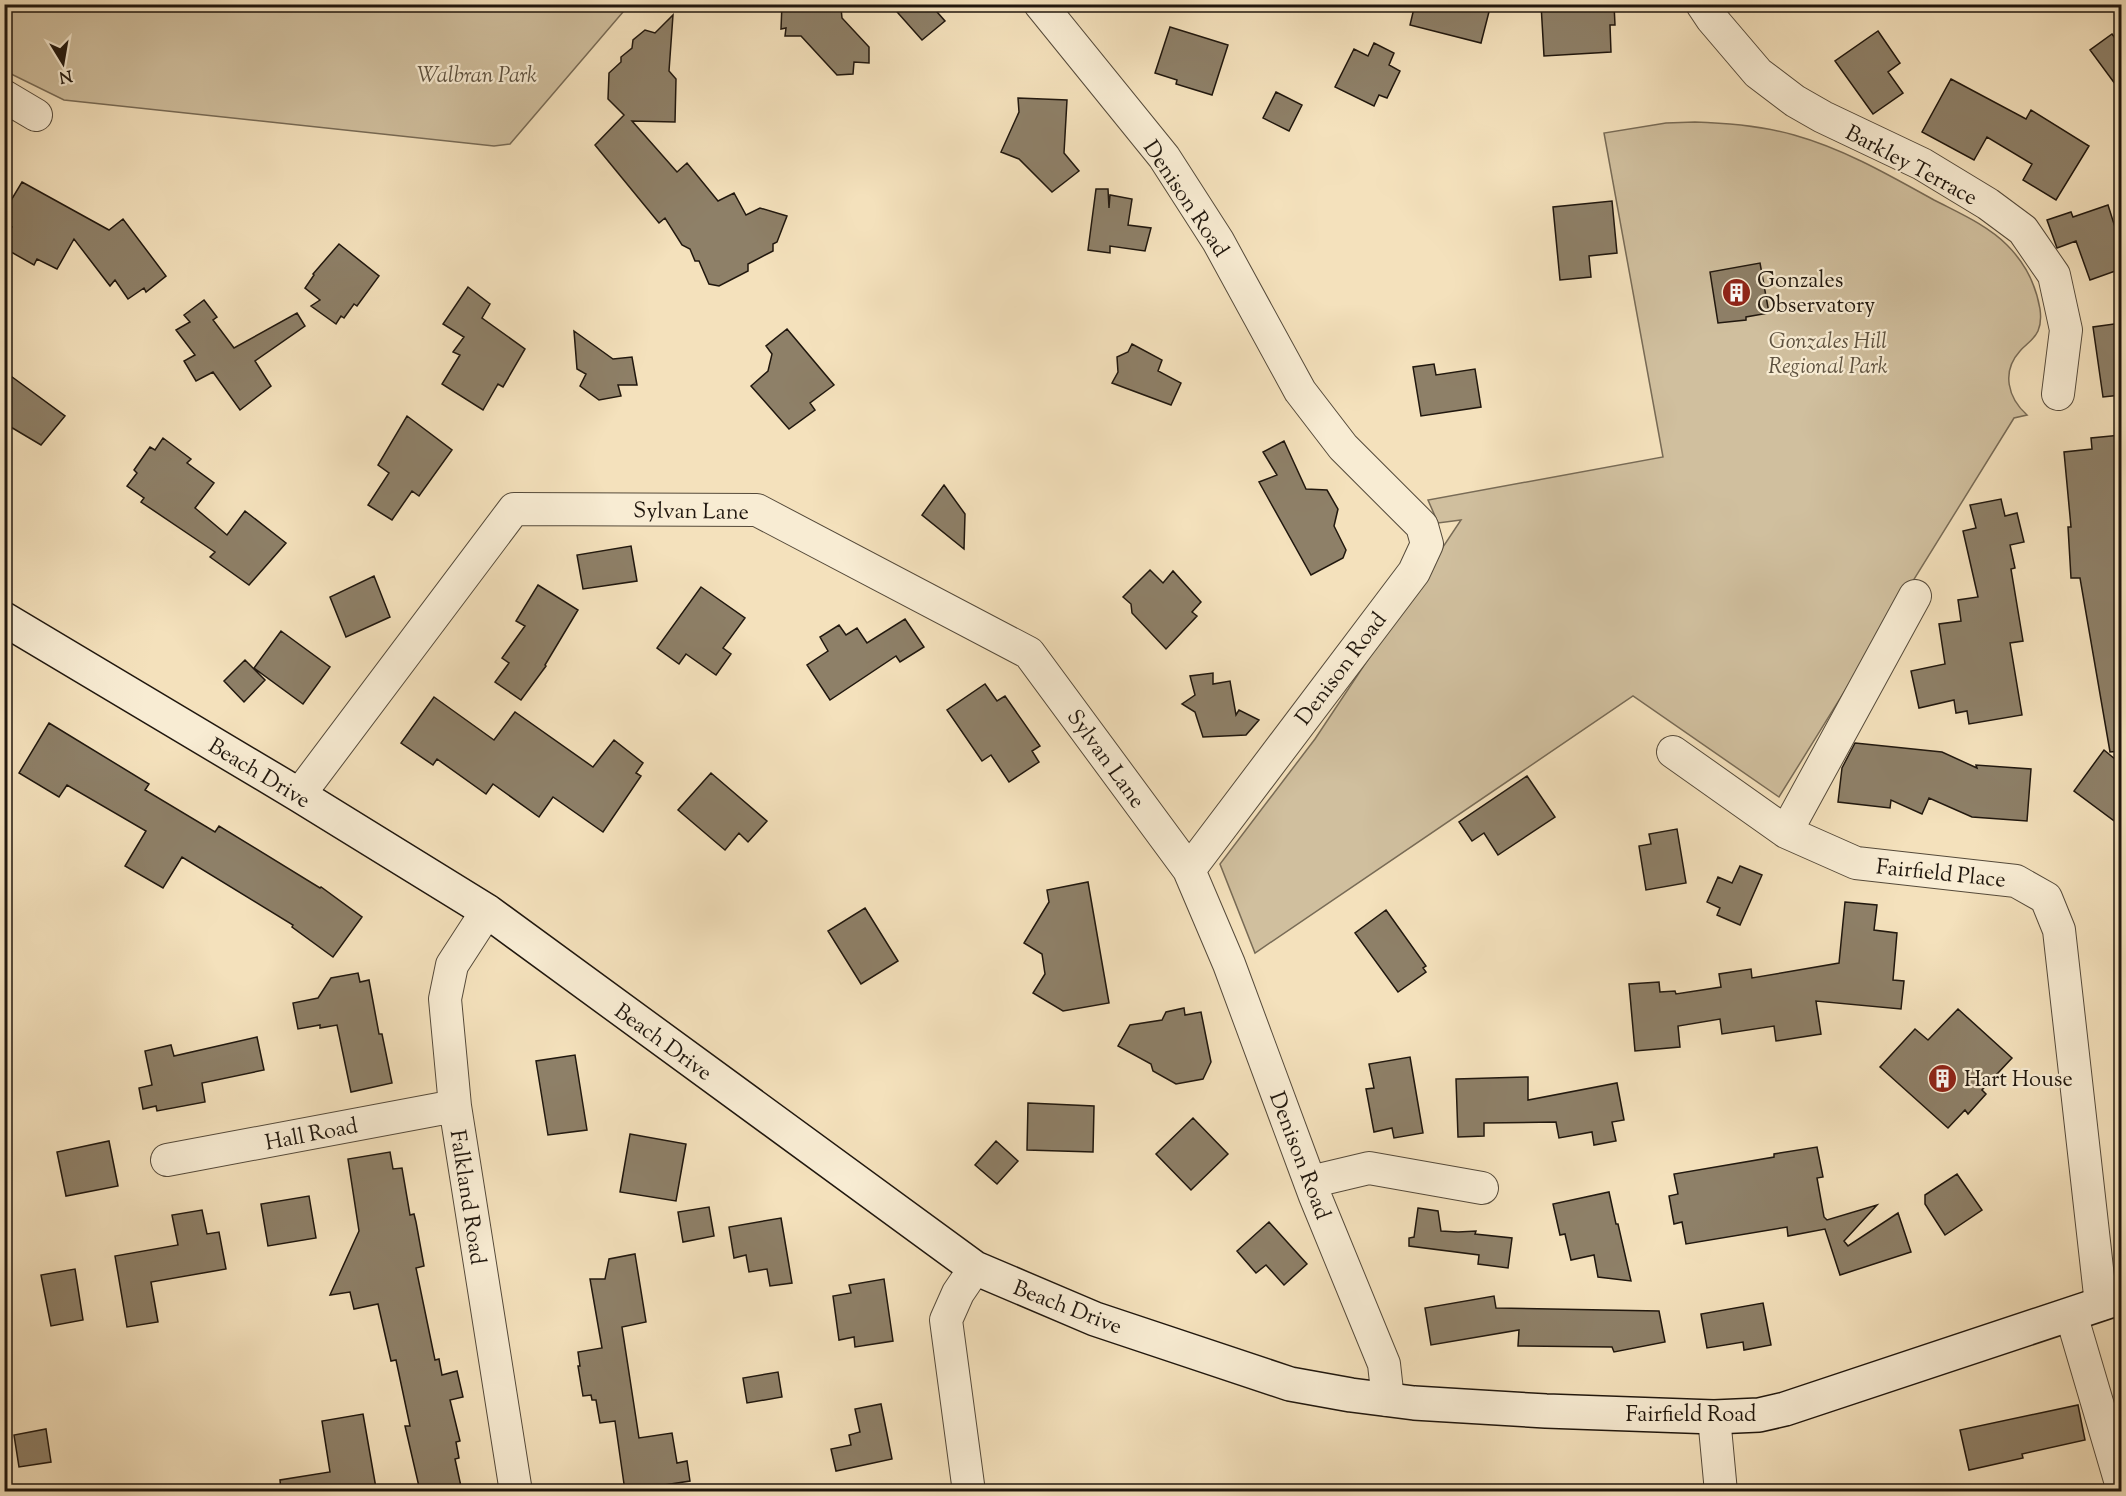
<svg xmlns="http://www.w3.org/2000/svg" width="2126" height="1496" viewBox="0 0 2126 1496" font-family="'Sorts Mill Goudy',serif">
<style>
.green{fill:#d0bf9e;stroke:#786b56;stroke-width:1.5}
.building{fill:#8e8068;stroke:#20170e;stroke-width:1.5}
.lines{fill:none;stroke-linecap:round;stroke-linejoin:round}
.street-casing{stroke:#554a3a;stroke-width:34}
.secondary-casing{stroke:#20170e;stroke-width:36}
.street{stroke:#f8ecd3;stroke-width:32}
.secondary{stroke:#f8ecd3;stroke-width:33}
.labels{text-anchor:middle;stroke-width:4.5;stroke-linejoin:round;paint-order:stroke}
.park-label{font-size:22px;font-style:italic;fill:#5e5240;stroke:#f8ecd3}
.street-label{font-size:22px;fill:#20170e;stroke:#f8ecd3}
.poi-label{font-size:22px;fill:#20170e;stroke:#f8ecd3;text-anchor:start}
</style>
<rect width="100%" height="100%" fill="#f4e1bc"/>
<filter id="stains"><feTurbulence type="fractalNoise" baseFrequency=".00333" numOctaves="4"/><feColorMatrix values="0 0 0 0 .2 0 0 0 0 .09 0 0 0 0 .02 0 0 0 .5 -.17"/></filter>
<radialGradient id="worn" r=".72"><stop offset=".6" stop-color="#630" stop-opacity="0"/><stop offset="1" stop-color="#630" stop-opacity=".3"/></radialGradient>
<!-- green -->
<path class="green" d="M 7,4 L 629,4 L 629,5 L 510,144 L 494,146 L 64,100 L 5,71 L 4,8 Z
M 1695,122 C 1729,123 1762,126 1794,135 C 1844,149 1889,175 1934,200 C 1959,213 1987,225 2007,245 C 2024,262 2036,285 2040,309 C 2041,316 2041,324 2038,331 C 2034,340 2026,344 2020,351 C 2001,372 2008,398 2027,415 L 2014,418 L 1779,797 L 1633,696 L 1255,953 L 1220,864 L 1315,739 L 1461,520 L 1438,523 L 1428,500 L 1663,457 L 1604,133 L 1666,123 Z"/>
<!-- building -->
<path class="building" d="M 782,4 L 829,4 L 832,9 L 841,8 L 842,18 L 869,47 L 869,63 L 854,62 L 853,74 L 837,75 L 801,36 L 785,36 L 786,28 L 781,29 Z
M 890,4 L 930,4 L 945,21 L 922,40 Z
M 1415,4 L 1491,4 L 1481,43 L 1410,25 Z
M 1541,4 L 1614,4 L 1615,25 L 1610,25 L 1611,52 L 1544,56 Z
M 673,15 L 669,71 L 676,79 L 675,122 L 632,121 L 677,172 L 687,163 L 718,201 L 734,193 L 746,215 L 760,208 L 787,216 L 777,242 L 773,244 L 773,251 L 748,264 L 748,271 L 719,286 L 709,284 L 699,261 L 695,261 L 690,249 L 682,245 L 665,218 L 659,223 L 595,145 L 624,115 L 608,99 L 609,73 L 621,62 L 621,57 L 632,48 L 633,40 L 645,30 L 655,33 Z
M 1170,27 L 1228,45 L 1212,95 L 1176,84 L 1177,80 L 1155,73 Z
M 1878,31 L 1900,63 L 1888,72 L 1903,93 L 1873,114 L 1835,61 Z
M 2112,34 L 2121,46 L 2121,92 L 2090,50 Z
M 1374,43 L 1394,53 L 1389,65 L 1400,71 L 1387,98 L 1379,95 L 1374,106 L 1335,87 L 1354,49 L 1368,56 Z
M 1951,79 L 2026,119 L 2031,110 L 2089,146 L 2056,200 L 2023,180 L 2032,164 L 1987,137 L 1974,160 L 1922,132 Z
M 1276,92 L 1302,105 L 1289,131 L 1263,118 Z
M 1018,98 L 1067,100 L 1064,153 L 1079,171 L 1052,192 L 1019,159 L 1001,152 L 1019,112 Z
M 22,182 L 109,230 L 123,219 L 166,276 L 146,292 L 144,288 L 128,299 L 115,280 L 110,286 L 74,239 L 57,269 L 37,259 L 34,265 L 4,248 L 4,242 L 12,227 L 4,224 L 4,212 Z
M 1096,189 L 1108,189 L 1109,208 L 1110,195 L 1132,199 L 1128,225 L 1151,228 L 1145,251 L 1110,246 L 1110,253 L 1088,250 Z
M 1612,201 L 1617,253 L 1589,256 L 1591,277 L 1560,280 L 1553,207 Z
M 2108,205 L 2121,246 L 2121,269 L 2090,280 L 2076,241 L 2057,248 L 2047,220 L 2071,212 L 2073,217 Z
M 339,244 L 379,276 L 357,306 L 354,304 L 344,318 L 341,316 L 336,324 L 311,306 L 320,300 L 305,288 L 314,275 L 313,274 Z
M 1760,263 L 1769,313 L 1746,317 L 1746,320 L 1718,323 L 1710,272 Z
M 468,287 L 490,304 L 482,318 L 525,349 L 503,387 L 498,384 L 483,410 L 442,384 L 460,355 L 453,352 L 464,337 L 443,324 Z
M 204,300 L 217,317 L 213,320 L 234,348 L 297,313 L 305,326 L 255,361 L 271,386 L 240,410 L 213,372 L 196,381 L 184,361 L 195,355 L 176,330 L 190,322 L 184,315 Z
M 2121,323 L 2121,395 L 2103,397 L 2093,327 Z
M 787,329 L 834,385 L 810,403 L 815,410 L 789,429 L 751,386 L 768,371 L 772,354 L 766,346 Z
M 574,331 L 613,359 L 632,357 L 637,385 L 618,385 L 621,396 L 599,400 L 580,386 L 586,374 L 577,369 Z
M 1132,344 L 1162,360 L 1158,371 L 1181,383 L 1171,405 L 1112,383 L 1118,372 L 1117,357 L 1128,352 Z
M 1434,364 L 1436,375 L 1475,369 L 1481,407 L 1421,416 L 1413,367 Z
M 4,371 L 65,416 L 41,445 L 4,423 Z
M 407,416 L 452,450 L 419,496 L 412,491 L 392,520 L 368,505 L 389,473 L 378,465 Z
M 2121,435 L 2121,751 L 2110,752 L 2080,578 L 2071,578 L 2068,527 L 2071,527 L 2064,452 L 2092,449 L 2091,438 Z
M 163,438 L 191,459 L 187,463 L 214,483 L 195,508 L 227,535 L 245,511 L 286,543 L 249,585 L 210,557 L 215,552 L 141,502 L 144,498 L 127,486 L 137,473 L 134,470 L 150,447 L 155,450 Z
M 1284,441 L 1306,489 L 1327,490 L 1338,509 L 1334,526 L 1346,550 L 1343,558 L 1311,575 L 1259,482 L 1277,475 L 1263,452 Z
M 944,485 L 965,514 L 964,549 L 922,515 Z
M 2001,499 L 2005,516 L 2017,513 L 2024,542 L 2010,545 L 2015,568 L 2011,569 L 2023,641 L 2010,643 L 2022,715 L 1969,724 L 1967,711 L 1956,713 L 1954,700 L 1919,708 L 1911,671 L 1945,664 L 1939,624 L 1961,621 L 1958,600 L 1978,597 L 1963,531 L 1976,528 L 1970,505 Z
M 631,546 L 637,581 L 583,589 L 577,555 Z
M 1150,570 L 1163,583 L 1173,571 L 1201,602 L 1192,612 L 1197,616 L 1166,649 L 1132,613 L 1131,604 L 1123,597 Z
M 374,576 L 390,617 L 346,637 L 330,597 Z
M 538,585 L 578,610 L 545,665 L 546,666 L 521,700 L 495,682 L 509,663 L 502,658 L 525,626 L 516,621 Z
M 701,587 L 745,618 L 723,648 L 731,654 L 716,675 L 686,654 L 679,664 L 657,648 Z
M 905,619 L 924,647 L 900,662 L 896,656 L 830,700 L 807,665 L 828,651 L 820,637 L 839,625 L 846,635 L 857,628 L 867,643 Z
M 281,631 L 330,667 L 303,704 L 254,668 Z
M 245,660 L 265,680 L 244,702 L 224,681 Z
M 1213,673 L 1213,684 L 1230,681 L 1236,715 L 1239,710 L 1259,720 L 1246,735 L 1203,737 L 1195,712 L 1182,704 L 1195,695 L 1190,676 Z
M 985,684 L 997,701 L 1005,696 L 1040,746 L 1032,751 L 1039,762 L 1009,782 L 991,755 L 982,761 L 947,710 Z
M 434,697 L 494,740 L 515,712 L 593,767 L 614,740 L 643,763 L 636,773 L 641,776 L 603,832 L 553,797 L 539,817 L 493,784 L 486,794 L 437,759 L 433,765 L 401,743 Z
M 49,723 L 149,784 L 145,790 L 215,832 L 219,826 L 320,888 L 321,887 L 362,917 L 333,957 L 292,927 L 293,925 L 182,857 L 163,888 L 125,866 L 146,831 L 67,785 L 59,797 L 19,773 Z
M 1855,743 L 1942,752 L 1977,768 L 1976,765 L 2031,769 L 2027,821 L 1972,817 L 1929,798 L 1922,814 L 1891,800 L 1890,808 L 1838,802 L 1842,768 Z
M 2104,750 L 2121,764 L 2121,826 L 2074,791 Z
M 711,773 L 767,821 L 748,842 L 739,833 L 725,850 L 678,810 Z
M 1527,776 L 1555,817 L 1498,855 L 1484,833 L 1472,841 L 1459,822 Z
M 1677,829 L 1686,883 L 1646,890 L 1639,846 L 1651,844 L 1649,834 Z
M 1740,866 L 1762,875 L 1740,925 L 1717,915 L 1720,908 L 1707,902 L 1718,877 L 1732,883 Z
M 1088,882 L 1109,1003 L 1063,1011 L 1033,993 L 1045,974 L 1042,954 L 1024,943 L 1049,902 L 1047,890 Z
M 1845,902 L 1877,905 L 1874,930 L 1897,933 L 1893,980 L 1904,981 L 1901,1009 L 1816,1001 L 1821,1034 L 1776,1041 L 1774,1026 L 1722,1034 L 1720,1019 L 1678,1026 L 1680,1047 L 1635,1051 L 1629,984 L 1659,982 L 1660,992 L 1675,991 L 1676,994 L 1721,987 L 1719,974 L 1751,969 L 1752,978 L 1839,963 Z
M 865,908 L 898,961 L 861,984 L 828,931 Z
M 1386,910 L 1426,966 L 1423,968 L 1426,972 L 1398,992 L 1355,933 Z
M 358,973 L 360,982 L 369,980 L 379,1034 L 382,1034 L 392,1083 L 351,1092 L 337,1025 L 320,1028 L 320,1025 L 298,1029 L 293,1003 L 318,998 L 331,978 Z
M 1184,1008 L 1185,1015 L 1201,1012 L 1211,1062 L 1203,1079 L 1176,1084 L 1153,1071 L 1151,1064 L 1118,1046 L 1130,1025 L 1162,1020 L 1166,1012 Z
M 1958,1009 L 2012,1058 L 1982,1090 L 1986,1094 L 1968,1114 L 1965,1110 L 1948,1128 L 1880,1067 L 1915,1029 L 1928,1040 Z
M 257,1037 L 264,1070 L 202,1083 L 205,1102 L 157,1111 L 156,1106 L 143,1109 L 139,1088 L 152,1085 L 145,1051 L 171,1045 L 174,1056 Z
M 575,1055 L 587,1130 L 548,1135 L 536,1061 Z
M 1410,1057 L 1423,1133 L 1394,1138 L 1392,1128 L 1374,1132 L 1366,1089 L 1374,1088 L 1369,1064 Z
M 1528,1077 L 1528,1100 L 1617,1083 L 1624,1120 L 1612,1122 L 1616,1141 L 1594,1145 L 1592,1132 L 1559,1138 L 1556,1122 L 1484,1123 L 1484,1136 L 1458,1137 L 1456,1079 Z
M 1028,1103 L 1094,1106 L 1093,1152 L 1027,1150 Z
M 1193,1118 L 1228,1154 L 1191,1190 L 1156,1154 Z
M 630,1134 L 686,1144 L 676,1201 L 620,1192 Z
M 109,1141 L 118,1186 L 66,1196 L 57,1152 Z
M 996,1141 L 1018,1161 L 997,1184 L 975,1165 Z
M 1817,1147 L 1823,1177 L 1817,1178 L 1824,1217 L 1827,1220 L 1877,1205 L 1844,1241 L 1848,1246 L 1898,1213 L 1911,1252 L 1840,1275 L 1825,1229 L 1788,1236 L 1787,1227 L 1686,1244 L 1682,1222 L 1674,1224 L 1669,1196 L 1678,1194 L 1674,1174 L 1774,1157 L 1774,1154 Z
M 390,1152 L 393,1169 L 402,1168 L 410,1215 L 414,1214 L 416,1222 L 424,1266 L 416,1268 L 435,1360 L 439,1359 L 442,1375 L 457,1371 L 463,1397 L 450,1400 L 460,1441 L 456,1442 L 459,1458 L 455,1459 L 462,1491 L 420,1491 L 405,1426 L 410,1426 L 396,1360 L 391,1361 L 378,1304 L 354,1309 L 350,1292 L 330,1295 L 359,1231 L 348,1159 Z
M 1957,1174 L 1982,1210 L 1945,1235 L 1925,1204 L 1925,1195 Z
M 1609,1192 L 1616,1224 L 1618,1224 L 1631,1281 L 1598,1277 L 1594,1255 L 1571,1260 L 1565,1234 L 1560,1235 L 1553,1204 Z
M 309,1196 L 316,1238 L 268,1246 L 261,1204 Z
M 709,1207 L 714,1236 L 683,1242 L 678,1212 Z
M 1418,1208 L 1438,1211 L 1441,1231 L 1458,1232 L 1476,1231 L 1475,1234 L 1512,1238 L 1508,1268 L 1478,1264 L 1479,1255 L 1409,1246 L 1409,1238 L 1414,1237 Z
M 202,1210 L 207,1234 L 219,1232 L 226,1269 L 151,1282 L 158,1322 L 127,1327 L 115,1256 L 178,1245 L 172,1215 Z
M 781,1218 L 792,1283 L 770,1286 L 767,1269 L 749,1272 L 746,1255 L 734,1258 L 729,1227 Z
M 1269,1222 L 1307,1264 L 1284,1285 L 1266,1265 L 1256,1273 L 1237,1251 Z
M 635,1254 L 646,1322 L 622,1327 L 639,1438 L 672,1433 L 677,1463 L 687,1461 L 690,1481 L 625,1491 L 615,1421 L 600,1423 L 596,1400 L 592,1400 L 591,1395 L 583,1396 L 578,1366 L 580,1366 L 578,1352 L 602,1348 L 590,1279 L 605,1279 L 609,1259 Z
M 75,1269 L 83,1320 L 51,1326 L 41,1275 Z
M 884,1279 L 893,1341 L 855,1347 L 854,1337 L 839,1340 L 833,1296 L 851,1293 L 849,1285 Z
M 1494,1296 L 1496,1308 L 1659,1311 L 1665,1342 L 1614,1352 L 1612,1347 L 1518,1346 L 1519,1330 L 1431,1345 L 1425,1308 Z
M 1763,1303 L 1771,1345 L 1744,1350 L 1743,1342 L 1707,1348 L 1701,1314 Z
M 778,1372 L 782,1397 L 747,1403 L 743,1378 Z
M 881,1404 L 892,1459 L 836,1471 L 831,1449 L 851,1445 L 849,1435 L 860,1432 L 855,1409 Z
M 2078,1405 L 2085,1440 L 2022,1454 L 2023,1458 L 1969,1470 L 1960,1430 Z
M 363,1414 L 376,1488 L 357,1491 L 281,1491 L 280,1480 L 330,1472 L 322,1421 Z
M 46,1429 L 51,1462 L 19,1467 L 14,1435 Z"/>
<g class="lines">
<defs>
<path id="street" d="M 1040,4 L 1164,157 L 1218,241 L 1300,391 L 1343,447 L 1422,526 L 1427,544 L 1414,572 L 1189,870 L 1229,964 L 1315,1196 L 1384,1364 L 1388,1400
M 1702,4 L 1712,19 L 1758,73 L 1795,101 L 1823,117 L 1922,164 L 1988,204 L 2023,230 L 2054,275 L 2066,330 L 2058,394
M 4,96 L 36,115
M 1673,752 L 1786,832 L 1856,863 L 2016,881 L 2046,898 L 2059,930 L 2101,1304
M 299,795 L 514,509 L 757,510 L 1029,653 L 1189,870
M 1786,832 L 1915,596
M 487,911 L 452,965 L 445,999 L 455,1106 L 516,1492
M 167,1160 L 455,1106
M 1310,1182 L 1369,1168 L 1482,1188
M 2071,1314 L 2122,1487
M 1714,1417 L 1721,1492
M 969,1492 L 946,1320 L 958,1293 L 975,1268"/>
<path id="secondary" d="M 4,619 L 299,795 L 487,911 L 975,1268 L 1095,1319 L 1290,1384 L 1351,1395 L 1414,1403 L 1546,1411 L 1714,1417 L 1759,1415 L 1785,1409 L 2122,1297"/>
</defs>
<!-- street casing -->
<use href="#street" class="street-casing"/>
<!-- secondary casing -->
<use href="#secondary" class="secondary-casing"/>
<!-- street -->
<use href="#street" class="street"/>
<!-- secondary -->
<use href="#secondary" class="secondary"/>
</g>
<!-- icons -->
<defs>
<symbol id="building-disc" viewBox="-11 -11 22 22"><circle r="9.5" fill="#8f2418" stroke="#f8ecd3"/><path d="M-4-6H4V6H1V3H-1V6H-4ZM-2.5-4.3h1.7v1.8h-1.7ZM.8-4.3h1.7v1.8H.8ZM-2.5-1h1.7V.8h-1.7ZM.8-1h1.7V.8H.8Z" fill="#fff"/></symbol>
</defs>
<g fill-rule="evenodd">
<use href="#building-disc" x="1720" y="276" width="33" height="33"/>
<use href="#building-disc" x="1926" y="1062" width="33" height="33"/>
</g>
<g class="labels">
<!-- park labels -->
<g class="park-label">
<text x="477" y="82">Walbran Park</text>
<text x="1828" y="348">Gonzales Hill<tspan x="1828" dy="25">Regional Park</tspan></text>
</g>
<!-- street labels -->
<g class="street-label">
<text transform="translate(1912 164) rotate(28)" y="8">Barkley Terrace</text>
<text transform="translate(1187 198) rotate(56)" y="8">Denison Road</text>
<text transform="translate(691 510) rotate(1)" y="8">Sylvan Lane</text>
<text transform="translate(1340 668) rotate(-53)" y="8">Denison Road</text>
<text transform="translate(1107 758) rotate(54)" y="8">Sylvan Lane</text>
<text transform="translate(260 772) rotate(31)" y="8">Beach Drive</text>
<text transform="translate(1941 872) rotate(6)" y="8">Fairfield Place</text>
<text transform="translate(664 1041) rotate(36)" y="8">Beach Drive</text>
<text transform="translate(311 1133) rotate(-11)" y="8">Hall Road</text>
<text transform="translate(1301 1155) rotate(69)" y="8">Denison Road</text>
<text transform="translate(469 1197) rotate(81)" y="8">Falkland Road</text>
<text transform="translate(1068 1306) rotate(21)" y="8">Beach Drive</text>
<text x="1691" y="1421">Fairfield Road</text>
</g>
<!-- poi labels -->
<g class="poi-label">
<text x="1757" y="287">Gonzales<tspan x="1757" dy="25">Observatory</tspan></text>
<text x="1964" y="1086">Hart House</text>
</g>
</g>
<!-- margin -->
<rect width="2126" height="1496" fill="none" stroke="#f4e1bc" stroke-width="24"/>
<rect x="6" y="6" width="2114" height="1484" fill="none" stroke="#20170e" stroke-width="3"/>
<rect x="12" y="12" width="2102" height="1472" fill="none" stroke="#20170e" stroke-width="1.5"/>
<!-- north arrow -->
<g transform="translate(63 63) rotate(169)" stroke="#f8ecd3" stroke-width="4.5" paint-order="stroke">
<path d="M0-4.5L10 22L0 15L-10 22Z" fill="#20170e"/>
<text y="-9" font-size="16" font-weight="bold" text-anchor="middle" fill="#20170e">N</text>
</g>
<rect width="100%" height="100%" filter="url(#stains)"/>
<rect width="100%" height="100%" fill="url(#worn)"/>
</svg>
